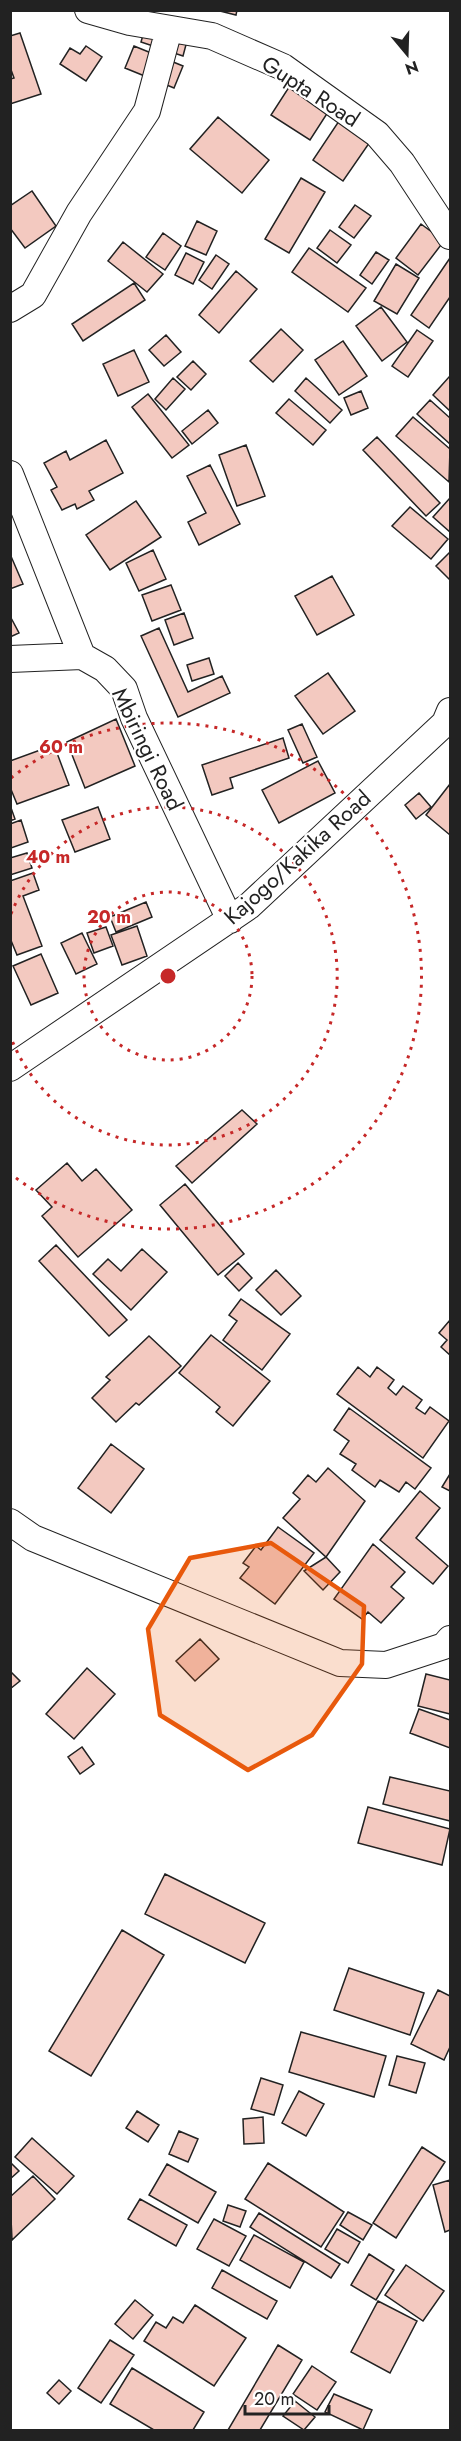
<svg xmlns="http://www.w3.org/2000/svg" width="461" height="2441" viewBox="0 0 461 2441" font-family="Jost,sans-serif">
<style>
.building{fill:#f3c9c0;stroke:#222;stroke-width:1.5}
.lines{fill:none;stroke-linecap:round;stroke-linejoin:round}
.minor-casing{stroke:#222;stroke-width:28}
.minor{stroke:#fff;stroke-width:26}
.marked{fill:#e8590c;fill-opacity:0.2;stroke:#e8590c;stroke-width:4.5;stroke-linejoin:round}
.ring{fill:none;stroke:#c62828;stroke-width:3;stroke-dasharray:3 6}
.labels{text-anchor:middle;stroke-width:4.5;stroke-linejoin:round;paint-order:stroke}
.street-label{font-size:22px;fill:#222;stroke:#fff}
.centre{fill:#c62828;stroke:#fff;stroke-width:3}
.ring-label{font-size:18px;text-anchor:middle;font-weight:bold;fill:#c62828;stroke:#fff;stroke-width:4.5;stroke-linejoin:round;paint-order:stroke}
</style>
<rect width="100%" height="100%" fill="#fff"/>
<!-- building -->
<path class="building" d="M 216,10 L 237,10 L 236,15 Z
M 145,28 L 187,41 L 183,56 L 141,42 Z
M 20,33 L 41,94 L 10,104 L 10,79 L 14,78 L 10,67 L 10,36 Z
M 86,46 L 102,57 L 86,81 L 60,64 L 70,48 L 80,54 Z
M 134,46 L 183,66 L 174,88 L 125,68 Z
M 291,84 L 330,109 L 310,140 L 271,115 Z
M 218,117 L 269,160 L 242,193 L 190,149 Z
M 341,118 L 372,139 L 343,181 L 313,160 Z
M 301,178 L 325,192 L 289,253 L 265,239 Z
M 32,191 L 56,226 L 25,248 L 10,228 L 10,206 Z
M 355,205 L 371,216 L 354,238 L 339,227 Z
M 197,221 L 217,231 L 206,255 L 185,246 Z
M 421,224 L 444,241 L 418,275 L 396,258 Z
M 330,230 L 351,245 L 337,263 L 317,248 Z
M 163,233 L 181,246 L 165,270 L 146,257 Z
M 123,242 L 163,274 L 147,292 L 108,261 Z
M 309,248 L 366,288 L 348,312 L 292,272 Z
M 376,252 L 389,260 L 372,284 L 360,275 Z
M 186,253 L 204,262 L 193,284 L 175,275 Z
M 216,255 L 229,264 L 212,289 L 199,280 Z
M 450,258 L 450,297 L 429,328 L 411,315 Z
M 396,264 L 419,278 L 397,314 L 374,301 Z
M 236,271 L 257,289 L 219,333 L 199,315 Z
M 134,283 L 145,300 L 83,341 L 72,324 Z
M 381,307 L 407,342 L 382,361 L 356,326 Z
M 281,329 L 303,350 L 273,382 L 250,361 Z
M 417,330 L 433,341 L 408,377 L 392,366 Z
M 166,335 L 181,352 L 164,366 L 149,350 Z
M 343,341 L 367,376 L 339,395 L 315,360 Z
M 134,350 L 149,382 L 118,396 L 103,364 Z
M 193,361 L 206,374 L 191,390 L 177,377 Z
M 449,377 L 450,378 L 450,411 L 433,395 Z
M 173,378 L 185,389 L 166,410 L 155,399 Z
M 306,378 L 342,410 L 330,423 L 295,391 Z
M 361,391 L 368,408 L 351,415 L 344,398 Z
M 148,394 L 189,445 L 172,458 L 132,407 Z
M 289,399 L 326,430 L 313,445 L 276,413 Z
M 430,400 L 450,418 L 450,444 L 417,414 Z
M 208,410 L 218,423 L 192,444 L 182,431 Z
M 413,417 L 450,449 L 449,482 L 396,436 Z
M 377,437 L 440,503 L 426,516 L 363,450 Z
M 106,440 L 123,473 L 89,491 L 94,500 L 77,509 L 75,504 L 62,510 L 51,490 L 57,487 L 44,463 L 66,451 L 70,460 Z
M 246,445 L 265,496 L 237,506 L 219,455 Z
M 210,465 L 240,524 L 199,545 L 188,522 L 206,513 L 187,476 Z
M 450,498 L 450,532 L 433,517 Z
M 136,501 L 161,537 L 110,570 L 86,535 Z
M 410,507 L 448,539 L 431,559 L 392,526 Z
M 153,550 L 166,579 L 139,591 L 126,563 Z
M 450,552 L 450,580 L 436,566 Z
M 10,554 L 23,584 L 10,589 Z
M 332,576 L 354,615 L 317,635 L 295,596 Z
M 171,585 L 181,610 L 152,621 L 142,595 Z
M 184,613 L 193,638 L 174,645 L 165,620 Z
M 10,616 L 19,633 L 10,637 Z
M 159,628 L 188,692 L 222,676 L 230,693 L 178,717 L 141,636 Z
M 209,658 L 214,674 L 192,681 L 187,665 Z
M 328,673 L 355,711 L 323,734 L 295,696 Z
M 116,719 L 135,766 L 85,788 L 67,742 Z
M 302,724 L 317,757 L 303,763 L 288,730 Z
M 283,738 L 289,758 L 230,778 L 233,788 L 212,795 L 202,765 Z
M 54,745 L 69,785 L 17,804 L 10,787 L 10,761 Z
M 318,761 L 335,793 L 279,823 L 262,790 Z
M 450,784 L 450,835 L 426,815 Z
M 419,793 L 431,807 L 416,819 L 405,805 Z
M 10,805 L 15,819 L 10,821 Z
M 98,807 L 110,839 L 75,852 L 62,820 Z
M 21,820 L 28,842 L 11,848 L 10,824 Z
M 27,853 L 32,868 L 10,875 L 10,858 Z
M 33,873 L 39,890 L 23,896 L 42,946 L 17,955 L 10,938 L 10,881 Z
M 146,902 L 152,917 L 116,932 L 110,917 Z
M 137,926 L 147,956 L 122,965 L 111,935 Z
M 106,927 L 113,946 L 94,953 L 87,933 Z
M 82,933 L 97,964 L 76,974 L 61,943 Z
M 41,954 L 58,993 L 31,1005 L 13,966 Z
M 242,1110 L 257,1124 L 192,1183 L 176,1166 Z
M 67,1163 L 82,1181 L 96,1169 L 132,1210 L 78,1257 L 42,1216 L 52,1207 L 36,1190 Z
M 185,1184 L 244,1254 L 218,1275 L 160,1205 Z
M 56,1245 L 127,1320 L 109,1336 L 39,1261 Z
M 142,1249 L 167,1272 L 131,1310 L 93,1274 L 108,1259 L 121,1271 Z
M 238,1263 L 252,1278 L 239,1291 L 225,1276 Z
M 276,1270 L 301,1296 L 281,1315 L 256,1290 Z
M 241,1299 L 290,1334 L 262,1370 L 223,1340 L 237,1321 L 229,1315 Z
M 450,1320 L 450,1355 L 441,1347 L 447,1340 L 439,1333 Z
M 211,1335 L 270,1381 L 233,1426 L 216,1412 L 220,1407 L 179,1373 Z
M 149,1336 L 181,1366 L 139,1405 L 136,1403 L 116,1422 L 92,1398 L 110,1380 L 106,1377 Z
M 358,1367 L 370,1377 L 377,1367 L 394,1380 L 388,1388 L 396,1395 L 403,1386 L 422,1400 L 416,1408 L 425,1414 L 430,1407 L 449,1421 L 423,1458 L 337,1394 Z
M 349,1408 L 431,1468 L 415,1489 L 406,1482 L 399,1492 L 380,1480 L 375,1487 L 352,1470 L 356,1464 L 340,1454 L 349,1441 L 334,1430 Z
M 111,1444 L 144,1469 L 111,1513 L 78,1488 Z
M 328,1468 L 365,1501 L 326,1557 L 283,1518 L 300,1499 L 293,1493 L 308,1475 L 316,1482 Z
M 450,1474 L 450,1491 L 442,1487 Z
M 420,1491 L 440,1508 L 416,1538 L 448,1566 L 433,1584 L 380,1540 Z
M 278,1527 L 314,1553 L 275,1604 L 240,1578 L 249,1567 L 243,1563 L 256,1546 L 261,1550 Z
M 373,1544 L 405,1572 L 391,1587 L 404,1598 L 381,1623 L 368,1612 L 362,1619 L 334,1599 Z
M 326,1557 L 340,1572 L 323,1590 L 304,1571 Z
M 200,1639 L 219,1659 L 195,1681 L 176,1661 Z
M 87,1668 L 115,1694 L 74,1739 L 46,1714 Z
M 10,1671 L 20,1681 L 10,1689 Z
M 426,1674 L 450,1680 L 450,1714 L 418,1706 Z
M 419,1709 L 450,1720 L 450,1748 L 410,1733 Z
M 82,1747 L 94,1764 L 80,1774 L 68,1757 Z
M 390,1777 L 450,1791 L 450,1821 L 383,1804 Z
M 368,1807 L 450,1829 L 442,1865 L 358,1843 Z
M 165,1874 L 265,1923 L 245,1963 L 145,1914 Z
M 122,1930 L 164,1955 L 91,2076 L 49,2051 Z
M 349,1968 L 424,1993 L 410,2035 L 334,2010 Z
M 438,1990 L 450,1996 L 450,2047 L 444,2060 L 411,2044 Z
M 301,2032 L 386,2056 L 374,2097 L 289,2072 Z
M 397,2056 L 425,2063 L 416,2093 L 389,2085 Z
M 261,2078 L 283,2085 L 274,2115 L 251,2109 Z
M 299,2091 L 324,2104 L 306,2136 L 282,2123 Z
M 137,2111 L 159,2125 L 148,2142 L 126,2128 Z
M 263,2117 L 264,2143 L 244,2144 L 243,2119 Z
M 179,2131 L 198,2139 L 188,2162 L 169,2154 Z
M 32,2138 L 74,2176 L 57,2194 L 15,2157 Z
M 422,2147 L 445,2162 L 396,2238 L 373,2223 Z
M 10,2162 L 19,2171 L 10,2179 Z
M 268,2163 L 344,2212 L 321,2247 L 245,2199 Z
M 167,2164 L 216,2192 L 198,2223 L 149,2195 Z
M 33,2176 L 55,2199 L 12,2240 L 10,2197 Z
M 450,2180 L 450,2230 L 445,2232 L 433,2185 Z
M 140,2199 L 187,2225 L 176,2246 L 128,2219 Z
M 228,2205 L 246,2211 L 240,2227 L 223,2221 Z
M 348,2212 L 372,2225 L 363,2240 L 340,2225 Z
M 259,2213 L 340,2264 L 331,2278 L 250,2227 Z
M 214,2219 L 246,2236 L 229,2266 L 197,2249 Z
M 337,2229 L 360,2242 L 348,2263 L 325,2249 Z
M 254,2235 L 304,2262 L 290,2288 L 240,2260 Z
M 369,2254 L 394,2270 L 376,2300 L 351,2285 Z
M 406,2265 L 444,2291 L 423,2321 L 385,2295 Z
M 222,2270 L 277,2301 L 267,2319 L 212,2288 Z
M 135,2300 L 153,2315 L 133,2339 L 115,2324 Z
M 378,2301 L 417,2321 L 390,2373 L 351,2352 Z
M 195,2305 L 246,2338 L 214,2386 L 144,2341 L 156,2322 L 166,2328 L 173,2317 L 183,2323 Z
M 110,2340 L 134,2355 L 101,2403 L 78,2388 Z
M 278,2345 L 302,2360 L 260,2430 L 228,2430 Z
M 312,2366 L 336,2382 L 317,2410 L 293,2394 Z
M 132,2368 L 204,2412 L 193,2430 L 154,2430 L 110,2404 Z
M 59,2380 L 71,2391 L 59,2404 L 47,2393 Z
M 334,2394 L 372,2410 L 363,2430 L 325,2412 Z
M 295,2401 L 315,2417 L 304,2430 L 283,2416 Z"/>
<g class="lines">
<defs>
<path id="minor" d="M 88,10 L 130,22 L 212,36 L 283,67 L 377,134 L 402,163 L 450,236
M 10,309 L 33,295 L 79,213 L 147,111 L 169,29
M 10,474 L 82,656
M 10,659 L 82,656 L 105,669 L 124,689 L 134,718 L 230,920
M 10,1068 L 249,906 L 445,723 L 450,711
M 10,1522 L 33,1538 L 340,1663 L 386,1665 L 444,1646 L 450,1639"/>
</defs>
<!-- minor casing -->
<use href="#minor" class="minor-casing"/>
<!-- minor -->
<use href="#minor" class="minor"/>
</g>
<!-- marked area -->
<path class="marked" d="M 271,1543 L 364,1606 L 362,1664 L 312,1735 L 248,1770 L 160,1715 L 148,1629 L 190,1558 Z"/>
<!-- distance rings -->
<g class="ring">
<circle cx="168" cy="976" r="84"/>
<path d="M11 914A169 169 0 1 1 11 1038"/>
<path d="M11 778A253 253 0 1 1 11 1174"/>
</g>
<g class="labels">
<!-- street labels -->
<g class="street-label">
<text transform="translate(311 91) rotate(33)" y="8">Gupta Road</text>
<text transform="translate(148 749) rotate(64)" y="8">Mbiringi Road</text>
<text transform="translate(297 857) rotate(-42)" y="8">Kajogo/Kakika Road</text>
</g>
</g>
<circle cx="168" cy="976" r="9" class="centre"/>
<g class="ring-label">
<text x="61" y="753">60 m</text>
<text x="48" y="863">40 m</text>
<text x="109" y="923">20 m</text>
</g>
<!-- border -->
<rect width="461" height="2441" fill="none" stroke="#222222" stroke-width="24"/>
<!-- north arrow -->
<g transform="translate(407 54) rotate(161)" stroke="#ffffff" stroke-width="4.5" paint-order="stroke">
<path d="M0-4.5L10 22L0 15L-10 22Z" fill="#222222"/>
<text y="-9" font-size="16" font-weight="bold" text-anchor="middle" fill="#222222">N</text>
</g>
<!-- scale -->
<path d="M245 2405v9h84v-9" fill="none" stroke="#222222" stroke-width="3"/>
<text x="254" y="2405" font-size="18" fill="#222222" stroke="#ffffff" stroke-width="4.5" paint-order="stroke">20 m</text>
</svg>
